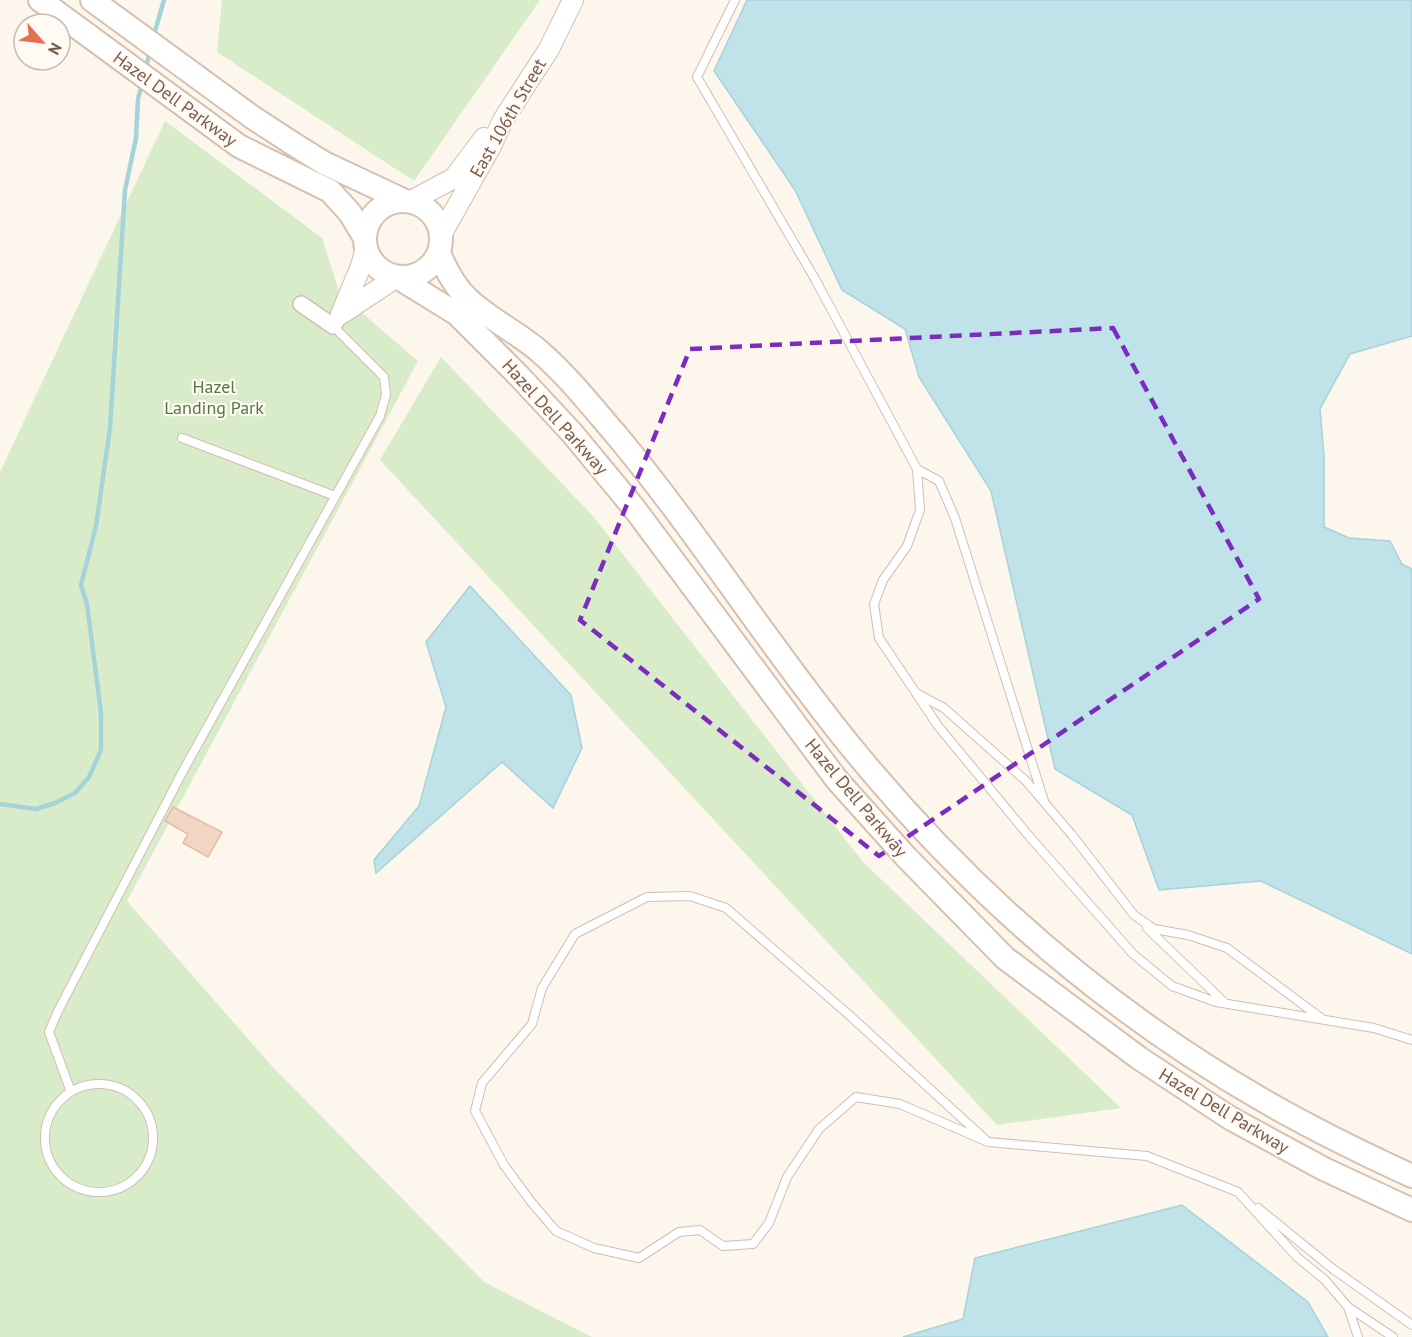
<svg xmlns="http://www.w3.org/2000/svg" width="1412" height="1337" viewBox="0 0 1412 1337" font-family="'PT Sans',sans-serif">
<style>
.green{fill:#d8ecc9}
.water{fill:#bfe3e8;stroke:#a5d3da;stroke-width:1.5}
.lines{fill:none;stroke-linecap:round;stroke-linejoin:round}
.stream{stroke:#a5d3da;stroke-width:4.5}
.building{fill:#f3d5c3;stroke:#e6bba3;stroke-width:1.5}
.service-casing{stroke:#d1beb0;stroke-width:10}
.minor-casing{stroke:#d1beb0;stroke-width:18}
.tertiary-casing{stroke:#d1beb0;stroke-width:22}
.secondary-casing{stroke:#d6c0b0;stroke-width:26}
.service{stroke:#fff;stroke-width:8}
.minor{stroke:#fff;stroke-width:15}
.tertiary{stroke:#fff;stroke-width:20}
.secondary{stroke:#fff;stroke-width:22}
.marked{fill:none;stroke:#7b2cbf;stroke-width:4.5;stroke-dasharray:12 8;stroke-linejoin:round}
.labels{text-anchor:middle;stroke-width:4.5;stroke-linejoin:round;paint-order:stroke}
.street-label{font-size:18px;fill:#7a5c4d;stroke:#fffaf3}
.park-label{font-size:18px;fill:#537a41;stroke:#fffaf3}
</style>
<rect width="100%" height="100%" fill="#fdf6ec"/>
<!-- green -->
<path class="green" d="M 222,0 L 540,0 L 414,181 L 217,52 Z
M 165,121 L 322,238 L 340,294 L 418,361 L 127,901 L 271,1065 L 484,1282 L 592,1337 L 0,1337 L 0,472 Z
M 441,357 L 593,516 L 863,862 L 1121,1108 L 997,1125 L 380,460 Z"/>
<!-- water -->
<path class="water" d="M 747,0 L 1412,0 L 1412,336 L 1350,354 L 1320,409 L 1324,456 L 1324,527 L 1349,538 L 1390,541 L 1402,564 L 1412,569 L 1412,954 L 1261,881 L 1159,890 L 1132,815 L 1055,769 L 991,491 L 919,377 L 905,329 L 842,290 L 795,190 L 714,71 Z
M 470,586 L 571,695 L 582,748 L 553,808 L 502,762 L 376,873 L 374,860 L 419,806 L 446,707 L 426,642 Z
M 1182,1205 L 1308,1302 L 1328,1337 L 903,1337 L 963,1319 L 975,1258 Z"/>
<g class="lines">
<!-- stream -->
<path class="stream" d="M 153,38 L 164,0
M 145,70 L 150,52
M 0,804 L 36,809 L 55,803 L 75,793 L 89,777 L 101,750 L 101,713 L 87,604 L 81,585 L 96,526 L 110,428 L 125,190 L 136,138 L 138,99 L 142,84"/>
</g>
<!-- building -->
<path class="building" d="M 173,807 L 222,832 L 208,857 L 183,843 L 188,834 L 165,821 Z"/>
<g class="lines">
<defs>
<path id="service" d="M 735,0 L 697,77 L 815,279 L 917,469 L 920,510 L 907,546 L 883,580 L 874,604 L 879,638 L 938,726 L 1029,836 L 1133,954 L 1172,986 L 1216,1002 L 1374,1028 L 1412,1040
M 182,438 L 335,496
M 917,469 L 939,481 L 955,518 L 1044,801
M 916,693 L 944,708 L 1026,781 L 1072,835 L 1134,915 L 1154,929 L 1188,935 L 1227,948 L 1321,1018
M 1147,928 L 1225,1003
M45 1138a54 54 0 1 1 108 0a54 54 0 1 1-108 0Z
M 71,1092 L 49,1032 L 58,1011 L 184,769 L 380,416 L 386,395 L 384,377 L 333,326
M 988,1142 L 848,1014 L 726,908 L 690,896 L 647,897 L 575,934 L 542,988 L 532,1024 L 482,1083 L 475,1111 L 504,1165 L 532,1203 L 556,1231 L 594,1248 L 639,1258 L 679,1232 L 700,1230 L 723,1246 L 753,1244 L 769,1223 L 787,1177 L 819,1129 L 856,1097 L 900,1104 L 988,1142 L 1147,1156 L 1238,1192 L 1297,1257 L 1325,1280 L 1348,1307 L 1358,1337
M 1258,1208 L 1333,1269 L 1412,1325
M 1348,1307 L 1393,1337"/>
<path id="minor" d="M 301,304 L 333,326 L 341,314"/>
<path id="tertiary" d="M 411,201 L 454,178 L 484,138
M 441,235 L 491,146 L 503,120 L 549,49 L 573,0
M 341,314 L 361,266 L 366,247
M 341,314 L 397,277"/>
<path id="secondary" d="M 40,0 L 239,146 L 330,191 L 350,213 L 365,238
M 92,0 L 252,117 L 295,145 L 324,163 L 405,201
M365 239a38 38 0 1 1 76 0a38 38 0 1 1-76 0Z
M 439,253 C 446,270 454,286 468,299 C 489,319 517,332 539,351 C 568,376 593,408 618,437 C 701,537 770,648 852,748 C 968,890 1107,1011 1266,1102 C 1313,1129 1362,1153 1412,1176
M 397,277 L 457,314 L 519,376 L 572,433 L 634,508 L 837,780 L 907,858 L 1005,958 L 1139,1058 L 1230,1118 L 1324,1169 L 1412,1210"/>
</defs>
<!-- service casing -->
<use href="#service" class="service-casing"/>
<!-- minor casing -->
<use href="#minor" class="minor-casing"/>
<!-- tertiary casing -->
<use href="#tertiary" class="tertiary-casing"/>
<!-- secondary casing -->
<use href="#secondary" class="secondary-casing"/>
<!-- service -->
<use href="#service" class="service"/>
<!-- minor -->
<use href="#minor" class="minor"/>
<!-- tertiary -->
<use href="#tertiary" class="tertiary"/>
<!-- secondary -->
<use href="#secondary" class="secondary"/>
</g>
<!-- marked area -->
<path class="marked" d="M 1113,328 L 1259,599 L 879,856 L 580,620 L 690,349 Z"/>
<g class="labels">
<!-- street labels -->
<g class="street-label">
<text transform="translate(175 99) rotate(36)" y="6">Hazel Dell Parkway</text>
<text transform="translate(508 118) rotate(-60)" y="6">East 106th Street</text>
<text transform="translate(555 417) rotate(48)" y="6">Hazel Dell Parkway</text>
<text transform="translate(856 798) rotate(50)" y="6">Hazel Dell Parkway</text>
<text transform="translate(1224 1111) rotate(31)" y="6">Hazel Dell Parkway</text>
</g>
<!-- park labels -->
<g class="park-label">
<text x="214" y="393">Hazel<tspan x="214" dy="21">Landing Park</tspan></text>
</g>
</g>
<!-- north arrow -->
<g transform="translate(42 42) rotate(118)"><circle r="28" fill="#fffaf3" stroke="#cabbb1" stroke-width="1.5"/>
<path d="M0-4.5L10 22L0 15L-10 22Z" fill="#e76f51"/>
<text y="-9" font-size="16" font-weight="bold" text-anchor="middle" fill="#7a5c4d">N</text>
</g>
</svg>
